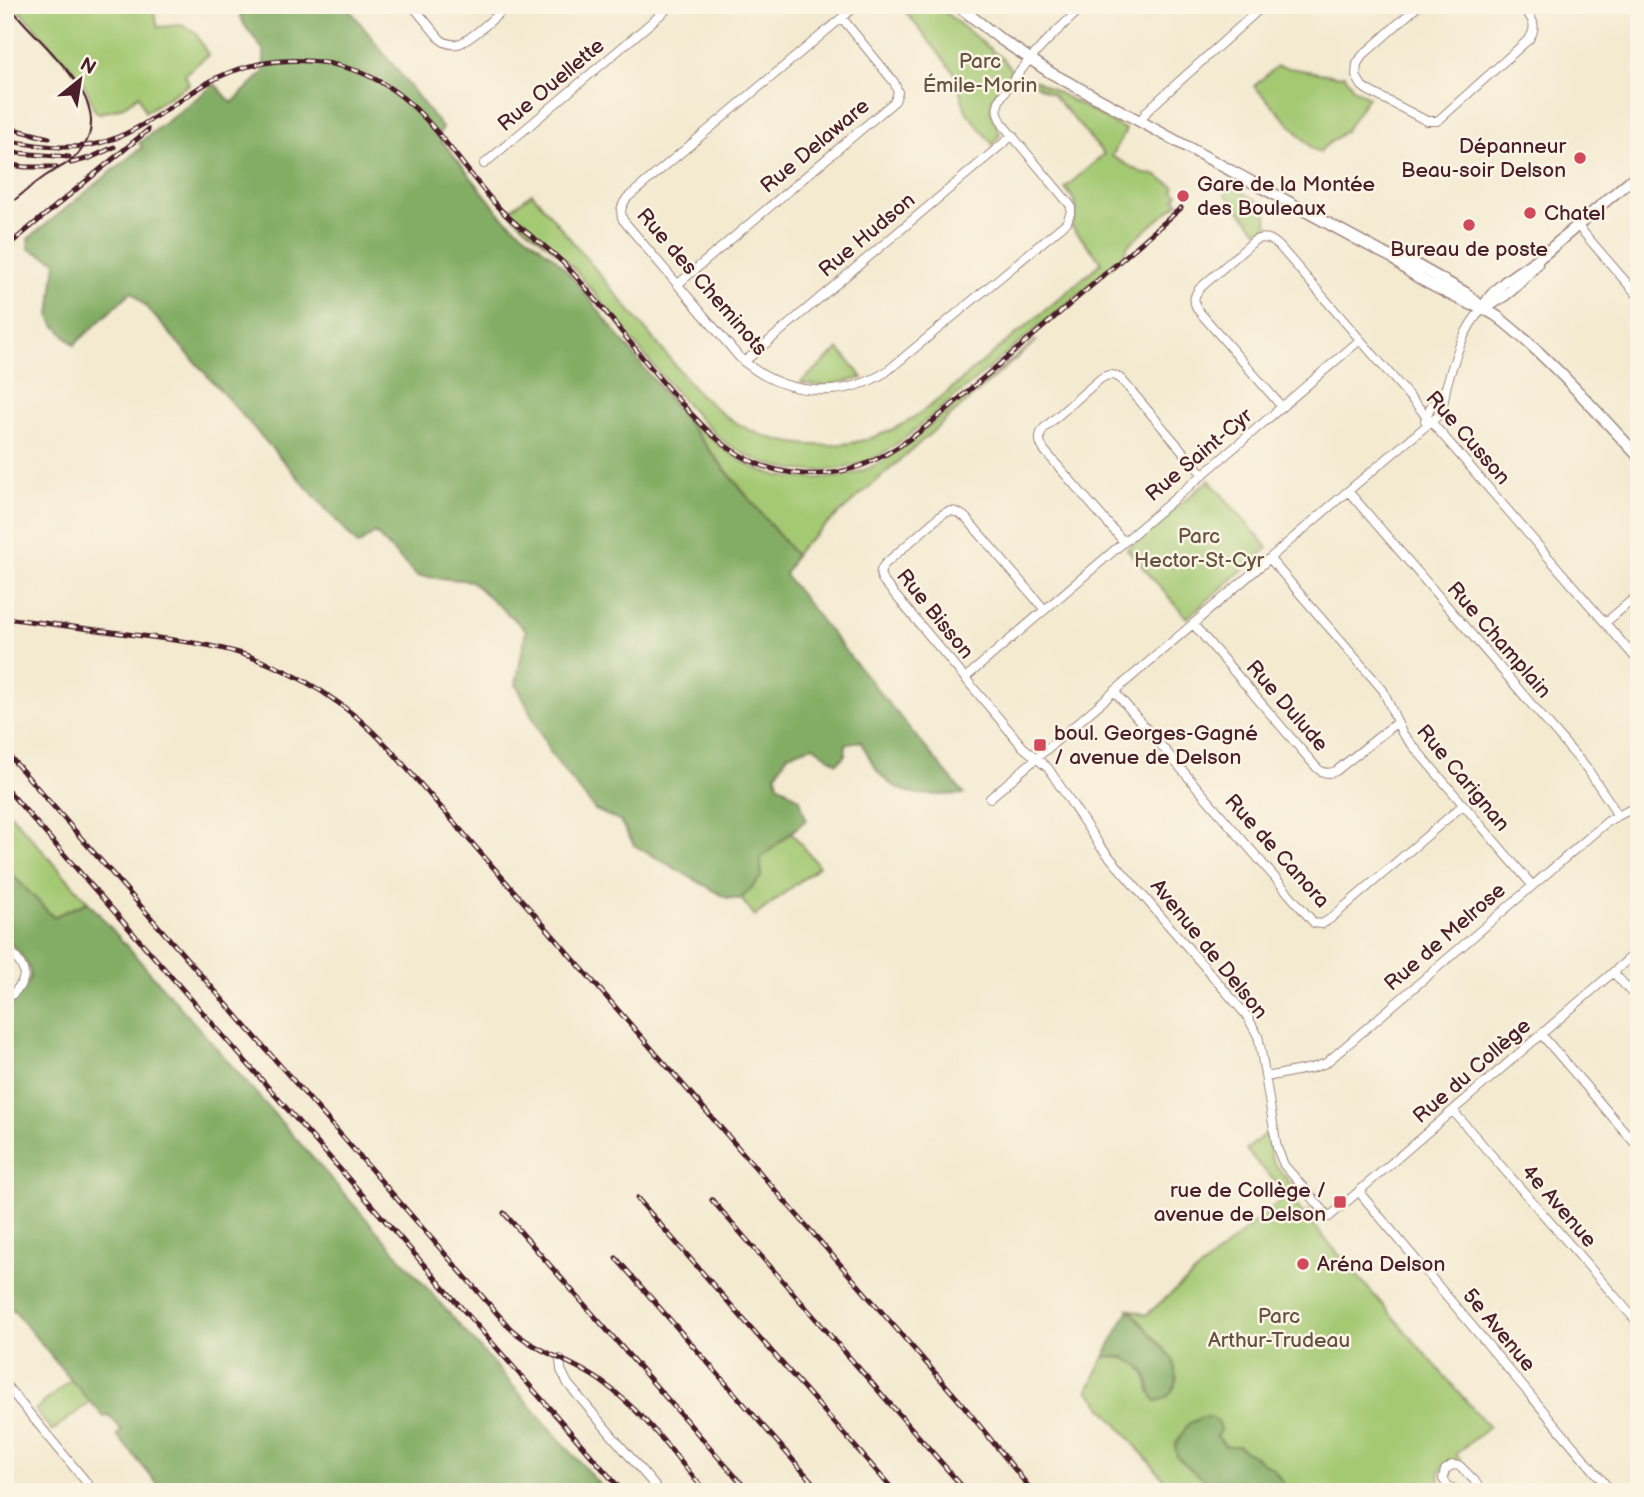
<svg xmlns="http://www.w3.org/2000/svg" width="1644" height="1497" font-family="'Balsamiq Sans',sans-serif">
	<style>
		.green { fill: #a4c973; stroke: #77744f; stroke-width: 2 }
		.forest { fill: #83ad65; stroke: #666648; stroke-width: 2 }
		.lines { fill: none; stroke-linecap: round; stroke-linejoin: round }
		.minor-casing { stroke: #9e847e; stroke-width: 10 }
		.tertiary-casing { stroke: #9e847e; stroke-width: 13 }
		.minor { stroke: #fff; stroke-width: 8 }
		.tertiary { stroke: #fff; stroke-width: 10 }
		.tram { stroke: #4a1f2b; stroke-width: 2 }
		.rail-casing { stroke: #4a1f2b; stroke-width: 5 }
		.rail { stroke: #fcf5e5; stroke-width: 2.5; stroke-dasharray: 8; stroke-linecap: butt }
		.poi-dot { fill: #d1495b; stroke: #fcf5e5; stroke-width: 2.5 }
		.labels { text-anchor: middle; dominant-baseline: central; stroke-width: 5; stroke-linejoin: round; paint-order: stroke }
		.park-label { font-size: 21px; fill: #655241; stroke: #fcf5e5 }
		.street-label { font-size: 21px; fill: #4a1f2b; stroke: #fcf5e5 }
		.poi-label { font-size: 21px; fill: #4a1f2b; stroke: #fcf5e5; text-anchor: start }
	</style>
	<rect width="100%" height="100%" fill="#fcf5e5"/>
	<filter id="ink" filterUnits="userSpaceOnUse"><feTurbulence type="fractalNoise" baseFrequency=".0143" numOctaves="2"/><feDisplacementMap in="SourceGraphic" scale="14" xChannelSelector="R" yChannelSelector="G"/><feConvolveMatrix kernelMatrix="1 2 1 2 8 2 1 2 1" color-interpolation-filters="sRGB"/></filter>
	<filter id="wash" filterUnits="userSpaceOnUse"><feTurbulence type="fractalNoise" baseFrequency=".00686" numOctaves="4" result="noise"/><feDisplacementMap in="SourceGraphic" scale="28" xChannelSelector="R" yChannelSelector="G"/><feGaussianBlur stdDeviation="1.57" result="paint"/><feColorMatrix in="noise" values="0 0 0 0 0 0 0 0 0 0 0 0 0 0 0 0 0 1.4 0 .05"/><feComposite in="paint" operator="in"/></filter>
	<g filter="url(#wash)">
		<rect width="100%" height="100%" fill="#f3ead0"/>
		<!-- green -->
		<path class="green" d="M14 5H152L158 27 182 25 195 32 208 55 185 74 189 84 145 112 139 95C124 108 116 110 98 113L93 108 91 99 81 78Z
			M900 5H936L1003 59 1012 71C1004 82 989 97 991 112 992 120 998 126 1000 134L993 145 966 111 954 72Z
			M1277 66 1337 76 1345 75 1352 87 1368 97 1345 131 1323 148 1320 153 1312 148 1254 86Z
			M1025 79 1037 81 1126 130 1112 156 1144 174 1155 175 1175 187 1173 191 1178 194 1175 199 1179 202 1128 245 1122 258 904 439C893 447 881 455 868 461 822 479 766 472 726 443 709 430 695 414 681 398 644 358 611 313 576 271 557 248 529 234 509 211L532 193 699 394C709 402 718 411 728 418 777 450 845 455 897 427 930 410 958 382 986 359 1025 327 1064 295 1102 262L1071 226C1081 211 1076 200 1065 188L1104 154 1053 95Z
			M1220 180 1261 203 1267 214 1268 229 1257 230 1225 194 1231 188 1218 181Z
			M1037 340 801 547 795 555 650 376C685 413 719 457 769 473 783 478 798 478 812 478 844 479 866 472 893 455Z
			M839 349 863 378 824 386 800 383Z
			M1209 480 1268 548 1187 618 1127 549Z
			M5 808 88 902 53 917 5 867Z
			M791 832 819 866 755 916 741 899 761 877V858Z
			M1267 1132 1270 1154 1273 1161 1290 1183V1189L1295 1195 1291 1199 1304 1215 1310 1210 1315 1212 1318 1219 1314 1226 1489 1427 1456 1454 1463 1463 1452 1461C1437 1468 1434 1483 1450 1492H1295L1286 1487 1273 1469 1238 1446H1226L1217 1436 1218 1421 1207 1480 1223 1482 1235 1492H1175L1088 1390 1104 1357C1131 1357 1144 1361 1150 1390L1173 1359 1129 1309 1146 1315 1287 1195 1246 1150Z
			M71 1380 91 1401 52 1431 35 1410Z"/>
		<!-- forest -->
		<path class="forest" d="M252 5H346L443 129 437 135 502 216 556 259 572 277 716 459 795 555 785 575 847 653 964 794C934 795 902 800 880 774 872 765 867 751 860 741L846 744 845 755 837 763 813 746 788 754 776 774 778 784 800 799 806 820 761 858V877L741 899 727 898 634 845 620 821 595 810 551 754 516 684 526 630 471 581 417 576 375 533 358 545 132 291 74 345 53 323 50 316 56 261 29 249 28 239 142 147 139 143 215 84 232 103 264 72V51L245 26 240 16Z
			M5 867 53 917 88 902 606 1492H164L117 1435 122 1430 108 1414 104 1417 71 1380 5 1300V1008C42 976 34 970 5 937Z
			M1129 1309 1173 1359 1177 1382C1172 1392 1167 1401 1155 1401L1150 1390 1147 1375 1141 1367 1123 1357H1104Z
			M1202 1417H1211L1218 1421 1220 1431 1217 1436 1225 1446H1238L1273 1469 1286 1487 1295 1492H1235L1223 1482 1207 1480 1196 1474 1177 1457 1175 1446 1188 1424Z"/>
	</g>
	<g filter="url(#ink)">
		<g class="lines">
			<!-- minor casing -->
			<g class="minor-casing">
				<path id="minor" d="M412 5 440 39C445 43 450 45 457 44 468 43 498 14 508 5
					M857 5 627 198C622 205 619 211 623 220L739 357C780 395 839 401 886 372L1067 222 1071 211V206L1004 126C1000 119 996 113 998 105 999 98 1005 92 1009 86 1031 55 1057 30 1085 5
					M1419 5 1362 56 1357 64 1356 76 1362 86 1367 90 1427 121H1437L1441 118 1529 39C1539 25 1531 17 1521 5
					M1140 122 1147 111 1162 97 1264 5
					M484 164 672 5
					M1577 225 1639 297
					M678 284 895 101 898 92 894 82 842 18
					M744 362 1013 135
					M1282 407 1197 309C1193 300 1194 296 1199 289L1255 240C1266 236 1272 239 1280 247L1639 662
					M1425 420 1430 408 1444 390
					M1348 491 1588 770 1611 804 1617 815
					M1124 542 1044 450C1039 442 1038 436 1044 428L1100 379C1108 374 1115 373 1122 380L1203 475
					M1270 559 1383 690 1402 733 1532 885
					M1045 610 967 519C958 511 950 508 940 516L886 563C879 570 879 576 885 583L1023 747 1048 768 1100 846 1247 1016 1258 1036 1260 1045 1277 1148 1284 1165 1329 1217 1639 950
					M1605 623 1639 594
					M1193 624 1317 768C1323 774 1329 774 1336 771L1396 723
					M965 678 1360 340
					M1114 691 1314 923 1322 924 1330 919 1463 805
					M990 798 1348 491 1438 416C1445 406 1444 395 1447 384 1455 357 1463 329 1483 308
					M5 945C27 970 33 977 5 1001
					M1613 972 1639 1001
					M1541 1034 1639 1148
					M1266 1077 1312 1068 1326 1063 1608 821 1639 805
					M1453 1111 1639 1324
					M1359 1192 1612 1492
					M560 1359 561 1370 568 1384 660 1492
					M5 1384 83 1478 88 1484 90 1492
					M1477 1487C1469 1494 1457 1490 1448 1486L1443 1479 1445 1470 1452 1465 1460 1466 1474 1480 1482 1492"/>
			</g>
			<!-- tertiary casing -->
			<g class="tertiary-casing">
				<path id="tertiary" d="M957 5 999 38 1051 73 1379 251 1393 258 1413 263 1466 293 1483 308
					M1395 260C1413 277 1437 288 1459 299 1472 306 1486 308 1498 317 1550 358 1594 409 1639 457
					M1483 308C1496 281 1526 270 1548 251 1578 225 1608 199 1639 173
					M1483 308C1505 299 1521 282 1537 264"/>
			</g>
			<!-- minor -->
			<use href="#minor" class="minor"/>
			<!-- tertiary -->
			<use href="#tertiary" class="tertiary"/>
			<!-- tram -->
			<path class="tram" d="M5 208C18 197 30 187 44 177 56 169 70 164 79 153 112 114 70 73 45 45 32 32 20 19 8 5"/>
			<!-- rail casing -->
			<g class="rail-casing">
				<path id="rail" d="M5 127 49 138
					M5 140C38 146 74 152 107 141 142 130 171 105 202 86 247 58 307 53 357 71 422 95 453 157 497 206 519 230 548 245 569 269 609 312 642 361 682 404 701 425 722 447 749 460 783 477 827 479 863 465 906 449 945 410 981 380 1048 323 1115 266 1181 208
					M5 152 69 157
					M71 163 90 158 114 147
					M5 164 25 167H56
					M5 248 148 130
					M5 618C51 624 97 630 143 636 176 640 210 644 242 654 299 672 349 705 389 748L963 1405 1033 1492
					M5 751 509 1327C536 1353 572 1360 602 1382 643 1411 673 1454 706 1492
					M5 787 623 1492
					M637 1198 895 1492
					M712 1200 967 1492
					M504 1213 749 1492
					M616 1258 821 1492"/>
			</g>
			<!-- rail -->
			<use href="#rail" class="rail"/>
		</g>
	</g>
	<!-- markers -->
	<g class="poi-dot">
		<circle cx="1580" cy="158" r="7"/>
		<circle cx="1183" cy="196" r="7"/>
		<circle cx="1530" cy="213" r="7"/>
		<circle cx="1469" cy="225" r="7"/>
		<rect x="1033" y="738" width="14" height="14" rx="3.5"/>
		<rect x="1333" y="1195" width="14" height="14" rx="3.5"/>
		<circle cx="1303" cy="1264" r="7"/>
	</g>
	<g class="labels">
		<!-- park labels -->
		<g class="park-label">
			<text x="980" y="61">Parc<tspan x="980" dy="24">Émile-Morin</tspan></text>
			<text x="1199" y="536">Parc<tspan x="1199" dy="24">Hector-St-Cyr</tspan></text>
			<text x="1279" y="1316">Parc<tspan x="1279" dy="24">Arthur-Trudeau</tspan></text>
		</g>
		<!-- street labels -->
		<g class="street-label">
			<text transform="translate(551 85) rotate(-40)">Rue Ouellette</text>
			<text transform="translate(815 146) rotate(-40)">Rue Delaware</text>
			<text transform="translate(867 235) rotate(-40)">Rue Hudson</text>
			<text transform="translate(702 282) rotate(49)">Rue des Cheminots</text>
			<text transform="translate(1468 438) rotate(49)">Rue Cusson</text>
			<text transform="translate(1199 455) rotate(-40)">Rue Saint-Cyr</text>
			<text transform="translate(935 614) rotate(51)">Rue Bisson</text>
			<text transform="translate(1499 640) rotate(49)">Rue Champlain</text>
			<text transform="translate(1287 706) rotate(49)">Rue Dulude</text>
			<text transform="translate(1463 778) rotate(50)">Rue Carignan</text>
			<text transform="translate(1277 851) rotate(48)">Rue de Canora</text>
			<text transform="translate(1445 937) rotate(-41)">Rue de Melrose</text>
			<text transform="translate(1209 949) rotate(51)">Avenue de Delson</text>
			<text transform="translate(1472 1071) rotate(-41)">Rue du Collège</text>
			<text transform="translate(1559 1206) rotate(49)">4e Avenue</text>
			<text transform="translate(1499 1330) rotate(50)">5e Avenue</text>
		</g>
		<!-- poi labels -->
		<g class="poi-label">
			<text x="1566" y="146" text-anchor="end">Dépanneur<tspan x="1566" dy="24">Beau-soir Delson</tspan></text>
			<text x="1197" y="184">Gare de la Montée<tspan x="1197" dy="24">des Bouleaux</tspan></text>
			<text x="1544" y="213">Chatel</text>
			<text x="1469" y="249" text-anchor="middle">Bureau de poste</text>
			<text x="1054" y="733">boul. Georges-Gagné<tspan x="1054" dy="24">/ avenue de Delson</tspan></text>
			<text x="1326" y="1190" text-anchor="end">rue de Collège /<tspan x="1326" dy="24">avenue de Delson</tspan></text>
			<text x="1317" y="1264">Aréna Delson</text>
		</g>
	</g>
	<!-- margin -->
	<rect width="1644" height="1497" fill="none" stroke="#fcf5e5" stroke-width="28"/>
	<!-- north arrow -->
	<g transform="translate(80 80) rotate(30)" stroke="#fcf5e5" stroke-width="5" paint-order="stroke">
	<path d="M0-5L12 26L0 18L-12 26Z" fill="#4a1f2b"/>
	<text y="-10" font-size="19" font-weight="bold" text-anchor="middle" fill="#4a1f2b">N</text>
	</g>
</svg>
